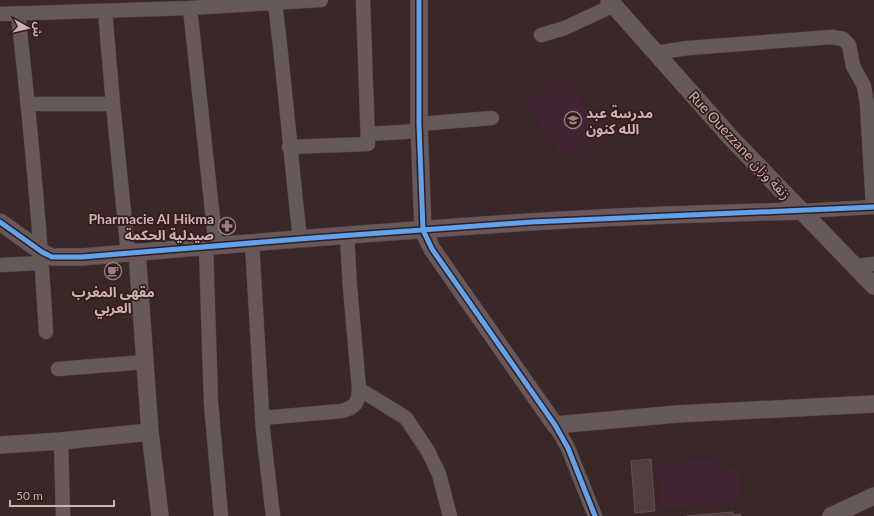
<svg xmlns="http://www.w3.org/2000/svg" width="874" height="516" font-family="Lato,'Noto Sans Arabic',sans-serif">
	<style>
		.green { fill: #412533 }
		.building { fill: #4f3f40; stroke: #615051 }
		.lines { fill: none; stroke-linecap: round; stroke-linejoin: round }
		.minor-casing { stroke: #544646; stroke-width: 15 }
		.tertiary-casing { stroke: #544646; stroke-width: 18 }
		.minor { stroke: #67595a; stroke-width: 14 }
		.tertiary { stroke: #67595a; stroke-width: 17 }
		.cycleway-casing { stroke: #351b1c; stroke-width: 8 }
		.cycleway { stroke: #60a3ed; stroke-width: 5 }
		.labels { text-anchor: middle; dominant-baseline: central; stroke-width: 3.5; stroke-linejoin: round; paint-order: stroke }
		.poi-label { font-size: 14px; font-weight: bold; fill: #cbb2b2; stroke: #351b1c; text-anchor: start }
		.street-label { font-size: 14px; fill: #cbb2b2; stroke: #351b1c }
	</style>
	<rect width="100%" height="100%" fill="#3a2829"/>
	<!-- green -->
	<path class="green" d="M563 75 604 133 565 161 524 103Z
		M717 459 718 470 740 468 742 503 660 509 657 463Z"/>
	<!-- building -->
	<path class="building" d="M651 459 655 511 635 513 631 461Z
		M733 512 734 515 740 514 741 516H687Z"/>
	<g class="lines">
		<!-- minor casing -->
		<g class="minor-casing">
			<path id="minor" d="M275 3C285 82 291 161 300 239
				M190 8 216 247
				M105 11 113 104 128 253
				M0 14 190 8 321 0
				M18 14C30 120 40 226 46 332
				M541 35 565 28 614 5
				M655 53 688 48 832 37 843 39 849 45 853 66 864 86 867 104 873 207
				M29 104H113
				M419 124 492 118
				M369 134 419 131
				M289 147 368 144 363 0
				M802 211 874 207
				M252 243 263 431 273 516
				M206 247 211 403 221 516
				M0 265 42 263
				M855 266 874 264
				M58 369 145 362
				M359 389 406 418 428 451 439 474 450 516
				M262 418 342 411C356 407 358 403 359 389L350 287 347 235
				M555 425 568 448 595 516
				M61 441 63 516"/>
		</g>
		<!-- tertiary casing -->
		<g class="tertiary-casing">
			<path id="tertiary" d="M419 0V124L423 230 432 249 555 425 677 414 874 404
				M609 0 732 139 874 286
				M0 222 42 252 52 257H82C232 244 381 232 530 222 621 216 711 213 802 211
				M137 252 150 432 160 516
				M0 445 61 441 150 432
				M831 516 874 496"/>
		</g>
		<!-- minor -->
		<use href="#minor" class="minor"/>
		<!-- tertiary -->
		<use href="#tertiary" class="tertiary"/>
		<!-- cycleway casing -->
		<g class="cycleway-casing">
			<path id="cycleway" d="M419 0V124L423 230 432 249 555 425 568 448 595 516
				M0 222 42 252 52 257H82L312 238 531 222 874 207"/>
		</g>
		<!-- cycleway -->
		<use href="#cycleway" class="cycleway"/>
	</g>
	<!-- icons -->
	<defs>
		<g id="school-ring" transform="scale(0.9)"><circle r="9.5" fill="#351b1c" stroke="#988282" stroke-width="1.5"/><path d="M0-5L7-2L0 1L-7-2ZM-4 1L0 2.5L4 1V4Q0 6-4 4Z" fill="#988282"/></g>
		<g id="pharmacy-ring" transform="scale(0.9)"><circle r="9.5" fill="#351b1c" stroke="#988282" stroke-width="1.5"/><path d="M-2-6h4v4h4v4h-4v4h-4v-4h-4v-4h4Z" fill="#988282"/></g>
		<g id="cafe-ring" transform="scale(0.9)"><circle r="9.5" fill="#351b1c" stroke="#988282" stroke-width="1.5"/><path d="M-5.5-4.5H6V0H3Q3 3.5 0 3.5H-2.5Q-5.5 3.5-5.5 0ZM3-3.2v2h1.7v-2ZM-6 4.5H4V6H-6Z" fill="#988282"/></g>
	</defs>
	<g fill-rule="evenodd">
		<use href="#school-ring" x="573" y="120"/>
		<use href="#pharmacy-ring" x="227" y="226"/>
		<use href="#cafe-ring" x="113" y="271"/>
	</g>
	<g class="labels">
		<!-- poi labels -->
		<g class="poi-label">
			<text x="586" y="112">مدرسة عبد<tspan x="586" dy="16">الله كنون</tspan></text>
			<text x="214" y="218" text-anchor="end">Pharmacie Al Hikma<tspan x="214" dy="16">صيدلية الحكمة</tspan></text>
			<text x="113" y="291" text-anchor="middle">مقهى المغرب<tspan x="113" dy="16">العربي</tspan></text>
		</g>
		<!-- street labels -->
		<g class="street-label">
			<text transform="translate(740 145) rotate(47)">Rue Ouezzane زنقة وزان</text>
		</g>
	</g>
	<!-- north arrow -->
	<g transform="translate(28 28) rotate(98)" stroke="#351b1c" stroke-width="3" paint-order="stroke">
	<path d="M0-3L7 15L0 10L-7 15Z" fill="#cbb2b2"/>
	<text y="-6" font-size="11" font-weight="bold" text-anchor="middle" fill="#cbb2b2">ش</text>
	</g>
	<!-- scale -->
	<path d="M10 500v6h104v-6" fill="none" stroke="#cbb2b2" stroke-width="2"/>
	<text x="16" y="500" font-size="12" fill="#cbb2b2" stroke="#351b1c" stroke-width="3" paint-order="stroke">50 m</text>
</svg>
